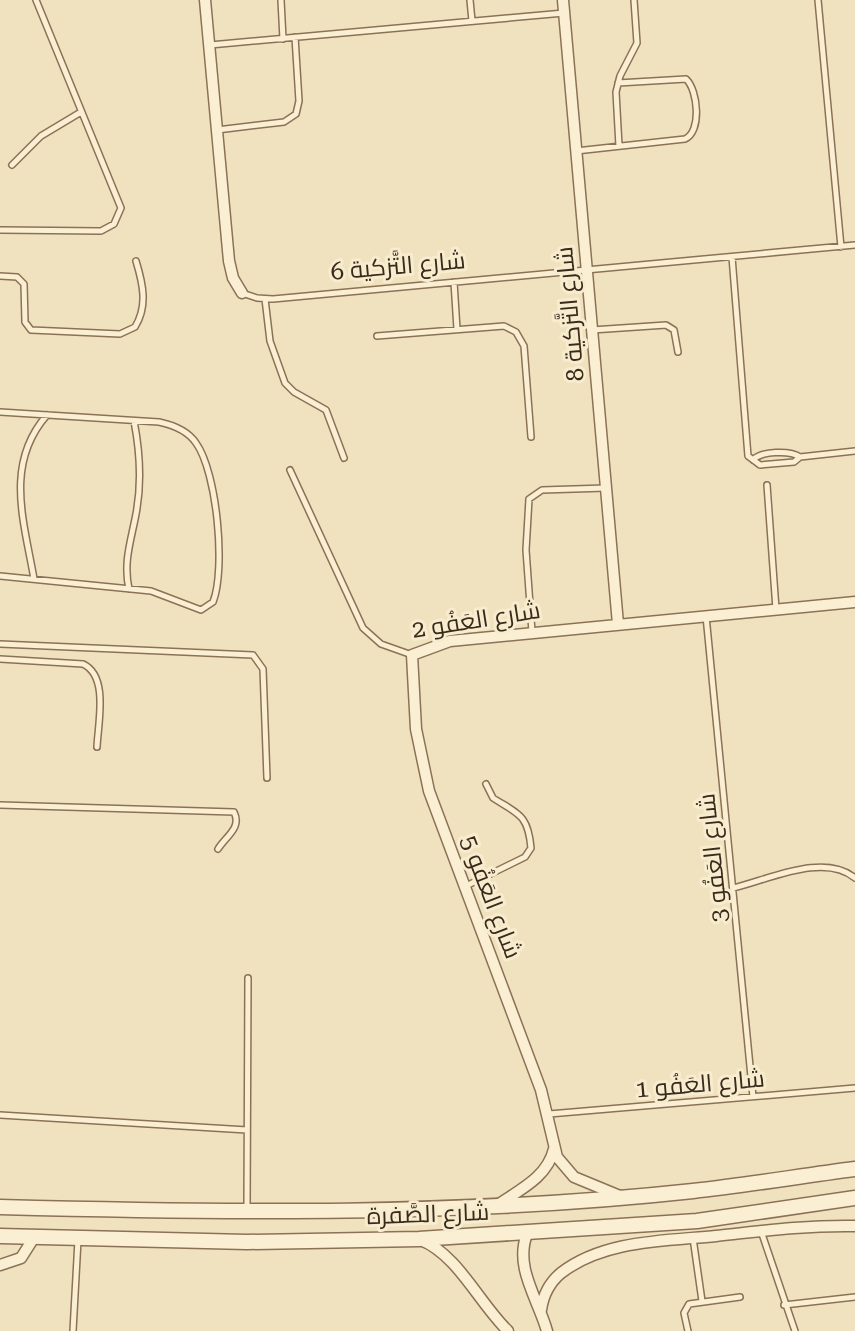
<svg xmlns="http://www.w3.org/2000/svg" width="855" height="1331" font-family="'Roboto Serif',Cairo,serif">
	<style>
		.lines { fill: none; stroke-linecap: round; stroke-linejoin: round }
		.service-casing { stroke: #8b7256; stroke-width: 8 }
		.minor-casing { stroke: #8b7256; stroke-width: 13 }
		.tertiary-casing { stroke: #8b7256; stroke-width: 17 }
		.service { stroke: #fbefd3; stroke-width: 5 }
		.minor { stroke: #fbefd3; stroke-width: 10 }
		.tertiary { stroke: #fbefd3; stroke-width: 14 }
		.labels { text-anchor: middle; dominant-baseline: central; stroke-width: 6; stroke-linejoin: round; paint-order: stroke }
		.street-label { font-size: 24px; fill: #392a1c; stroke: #f8eccf }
	</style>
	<rect width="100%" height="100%" fill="#f1e2bf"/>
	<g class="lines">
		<!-- service casing -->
		<g class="service-casing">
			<path id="service" d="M281 0 283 39
				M470 0 472 21
				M818 0 841 247
				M210 45 564 13
				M217 130 284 122 296 114 299 101 295 37
				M619 146 616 92 620 76 637 43 634 0
				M576 151 685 139C702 132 698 90 686 79L618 83
				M12 165 41 136 81 112
				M0 230 101 231 114 224 121 208 36 0
				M732 257 748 456 760 465 794 462 800 457 855 451
				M0 276 17 277 24 284 25 322 31 330 120 334 135 327C148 306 143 284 136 261
				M454 282 457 329
				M242 293 257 298 273 299 855 245
				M265 299 270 341 285 383 294 392 326 410 344 458
				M592 330 666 325 674 330 678 352
				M377 336 504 326 516 332 524 346 531 437
				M0 412 159 422C173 425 188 431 196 443 217 472 226 569 213 602L201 610 151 591 0 576
				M753 460C761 451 790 450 800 457
				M290 470 363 628 381 644 412 655
				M767 485 776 609
				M34 579C24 521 4 464 47 415
				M129 589C123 562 131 541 136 514 142 483 140 452 134 421
				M706 616 753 1097
				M532 632 526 550 529 499 542 490 606 488
				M0 644 253 655 263 669 267 778
				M0 659 83 664C109 676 98 723 97 747
				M0 805 234 812C242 828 226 836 218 849
				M464 887 525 857 531 848C528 814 518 814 493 798L486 784
				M733 888C768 880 824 852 855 878
				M549 1114 855 1088
				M0 1115 247 1130
				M247 1209 248 978
				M761 1231 795 1331
				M693 1238 702 1301
				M784 1305 855 1297
				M73 1331 78 1240
				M688 1331 684 1313 689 1304 740 1297"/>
		</g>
		<!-- minor casing -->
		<g class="minor-casing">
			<path id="minor" d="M205 0 229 261 233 278 242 293
				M563 0 618 624
				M620 1196 574 1177 557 1157 541 1090 429 791 416 729 412 655 450 641 855 602
				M496 1206C519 1190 547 1178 554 1149
				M527 1234C514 1267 538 1299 547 1331
				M421 1240C458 1255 479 1303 508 1331
				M0 1265 21 1258 35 1236
				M541 1310C543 1296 549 1283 561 1273 604 1240 665 1241 716 1236 762 1231 808 1225 855 1226"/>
		</g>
		<!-- tertiary casing -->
		<g class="tertiary-casing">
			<path id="tertiary" d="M0 1207C231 1213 463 1216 693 1191 747 1185 801 1176 855 1169
				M0 1236 247 1242 419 1239 697 1221 855 1198"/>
		</g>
		<!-- service -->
		<use href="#service" class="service"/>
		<!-- minor -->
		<use href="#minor" class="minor"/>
		<!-- tertiary -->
		<use href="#tertiary" class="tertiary"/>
	</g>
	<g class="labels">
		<!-- street labels -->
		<g class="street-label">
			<text transform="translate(398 266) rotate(-5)">شارع التَّزكية 6</text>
			<text transform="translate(570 314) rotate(-95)">شارع التَّزكية 8</text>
			<text transform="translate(476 620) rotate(-9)">شارع العَفُو 2</text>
			<text transform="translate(713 858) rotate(-96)">شارع العَفُو 3</text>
			<text transform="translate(491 897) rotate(69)">شارع العَفُو 5</text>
			<text transform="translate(700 1084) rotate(-5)">شارع العَفُو 1</text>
			<text transform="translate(428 1214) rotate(-2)">شارع الصَّفرة</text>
		</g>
	</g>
</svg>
